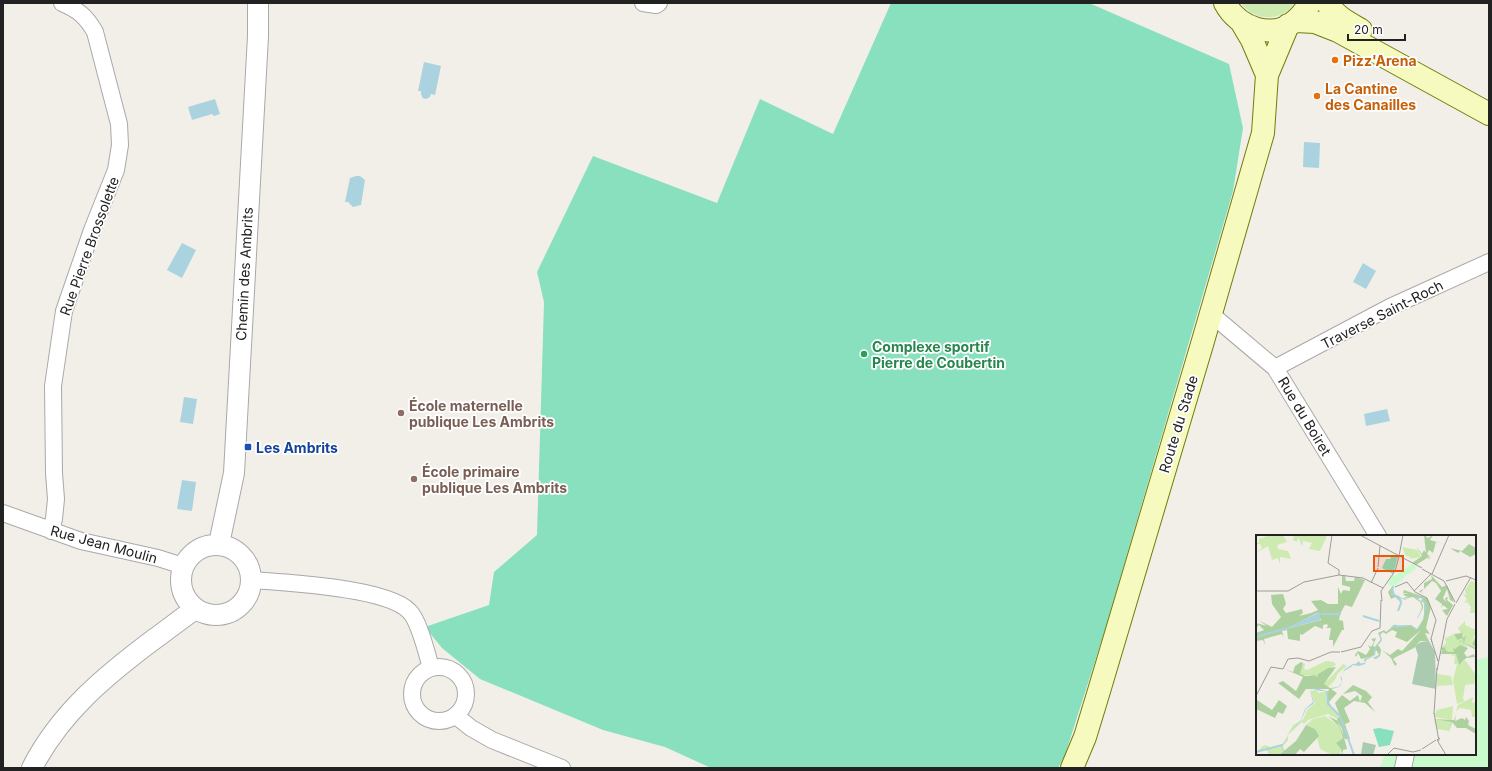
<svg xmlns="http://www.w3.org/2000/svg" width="1492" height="771" font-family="Inter,sans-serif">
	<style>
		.grass { fill: #cdebb0 }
		.park { fill: #c8facc }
		.pitch { fill: #88e0be }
		.water { fill: #aad3df }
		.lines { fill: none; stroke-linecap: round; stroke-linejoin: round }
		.minor-casing { stroke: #a9a9a9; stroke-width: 18 }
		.tertiary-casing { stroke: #a9a9a9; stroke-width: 22 }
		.secondary-casing { stroke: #707d05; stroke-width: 24 }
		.minor { stroke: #fff; stroke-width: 16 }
		.tertiary { stroke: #fff; stroke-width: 20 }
		.secondary { stroke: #f7fabf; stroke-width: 22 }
		.food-dot { fill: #e8710a; stroke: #fff; stroke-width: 1.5 }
		.leisure-dot { fill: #2e9e5b; stroke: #fff; stroke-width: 1.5 }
		.education-dot { fill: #8d6e63; stroke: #fff; stroke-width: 1.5 }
		.transit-dot { fill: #1a4fb4; stroke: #fff; stroke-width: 1.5 }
		.labels { text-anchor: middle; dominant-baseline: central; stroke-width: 3.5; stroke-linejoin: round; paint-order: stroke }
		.food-label { font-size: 14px; font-weight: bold; fill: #c56008; stroke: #fff; text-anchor: start }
		.street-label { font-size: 14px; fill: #222; stroke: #fff }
		.leisure-label { font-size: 14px; font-weight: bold; fill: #27864d; stroke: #fff; text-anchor: start }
		.education-label { font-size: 14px; font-weight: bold; fill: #785e54; stroke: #fff; text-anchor: start }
		.transit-label { font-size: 14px; font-weight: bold; fill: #164399; stroke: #fff; text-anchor: start }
		.inset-river { fill: none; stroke: #aad3df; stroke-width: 2 }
		.inset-road { fill: none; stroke: #9f9d99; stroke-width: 1 }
		.view { fill: #e8590c; fill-opacity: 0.15; stroke: #e8590c; stroke-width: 2 }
		.inset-edge { fill: none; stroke: #222; stroke-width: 2 }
	</style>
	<rect width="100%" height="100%" fill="#f2efe9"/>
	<!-- grass -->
	<path class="grass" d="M1241 3H1294C1282 23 1253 21 1241 3Z"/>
	<!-- park -->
	<path class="park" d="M1489 657V768H1380L1385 754H1475V660Z"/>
	<!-- pitch -->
	<path class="pitch" d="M891 3H1089L1229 64 1243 128 1233 191 1105 630 1065 755 1058 768H711L665 747 603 730 480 679 442 648 425 627 489 605 494 572 537 535 544 302 537 272 593 156 717 203 760 99 833 134Z"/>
	<!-- water -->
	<path class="water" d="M424 62 441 66 435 95 431 94 430 97 426 99C422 99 421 95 421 91H418Z
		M215 99 220 114 214 116 212 114 192 120 188 107Z
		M1304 142 1320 143 1319 168 1303 167Z
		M356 176H360L365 180 361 205 353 207 348 202H345L350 178Z
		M182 243 196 250 182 278 167 270Z
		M1363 263 1376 271 1366 289 1353 282Z
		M184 397 197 399 193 424 180 422Z
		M1387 409 1390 421 1366 426 1364 414Z
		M182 480 196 482 192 511 177 509Z"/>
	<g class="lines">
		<!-- minor casing -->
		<g class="minor-casing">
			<path id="minor" d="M643 3 656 5 659 3
				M1211 314 1275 368 1378 536
				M1275 368 1390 307 1489 262
				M3 513 81 541 158 558 183 566
				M51 531 54 519 56 499 54 473 53 386 64 311 92 230 116 170 120 145 119 124 95 32C86 16 78 10 62 3
				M251 580C284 582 387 588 409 611 419 620 427 654 431 668
				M412 694a27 27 0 1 1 54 0a27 27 0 1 1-54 0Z
				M456 716 471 728 492 740 562 768
				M1403 768 1406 754"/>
		</g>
		<!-- tertiary casing -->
		<g class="tertiary-casing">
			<path id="tertiary" d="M219 544 234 473 258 36V3
				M181 580a35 35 0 1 1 70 0a35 35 0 1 1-70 0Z
				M32 768C60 713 105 676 153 640 167 630 181 619 195 609"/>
		</g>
		<!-- secondary casing -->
		<g class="secondary-casing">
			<path id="secondary" d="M1225 3C1238 28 1273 41 1296 20 1302 15 1306 9 1310 3
				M1327 3C1335 16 1349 23 1361 30
				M1296 21 1315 22 1338 31 1489 114
				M1242 23 1252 40 1267 75
				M1072 768 1085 737 1099 691 1203 341 1263 133 1267 75 1288 25"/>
		</g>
		<!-- minor -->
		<use href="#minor" class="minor"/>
		<!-- tertiary -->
		<use href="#tertiary" class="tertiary"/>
		<!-- secondary -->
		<use href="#secondary" class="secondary"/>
	</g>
	<!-- markers -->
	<g class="food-dot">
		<circle cx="1335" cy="60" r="4"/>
		<circle cx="1317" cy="96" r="4"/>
	</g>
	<circle class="leisure-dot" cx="864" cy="354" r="4"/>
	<g class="education-dot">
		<circle cx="401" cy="413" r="4"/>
		<circle cx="414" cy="479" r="4"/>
	</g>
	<rect class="transit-dot" x="244" y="443" width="8" height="8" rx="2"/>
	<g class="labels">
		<!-- food labels -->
		<g class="food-label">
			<text x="1343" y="60">Pizz'Arena</text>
			<text x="1325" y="88">La Cantine<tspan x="1325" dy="16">des Canailles</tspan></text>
		</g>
		<!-- street labels -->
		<g class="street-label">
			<text transform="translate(89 246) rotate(-70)">Rue Pierre Brossolette</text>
			<text transform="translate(244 274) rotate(-87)">Chemin des Ambrits</text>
			<text transform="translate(1382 314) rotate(-27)">Traverse Saint-Roch</text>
			<text transform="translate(1305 416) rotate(59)">Rue du Boiret</text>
			<text transform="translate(1178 424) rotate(-73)">Route du Stade</text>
			<text transform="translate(104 544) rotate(15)">Rue Jean Moulin</text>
		</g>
		<!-- leisure labels -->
		<g class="leisure-label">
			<text x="872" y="346">Complexe sportif<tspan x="872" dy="16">Pierre de Coubertin</tspan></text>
		</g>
		<!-- education labels -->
		<g class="education-label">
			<text x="409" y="405">École maternelle<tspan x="409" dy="16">publique Les Ambrits</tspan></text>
			<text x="422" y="471">École primaire<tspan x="422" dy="16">publique Les Ambrits</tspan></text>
		</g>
		<!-- transit labels -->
		<g class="transit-label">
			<text x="256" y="447">Les Ambrits</text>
		</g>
	</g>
	<!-- overview -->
	<g transform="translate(1256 535)">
		<rect width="220" height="220" fill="#f2efe9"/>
		<path d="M14 0H27L31 7 21 10 22 14 32 16 35 24 24 22V29L22 23 16 25 12 11 0 18 6 13 4 9H0V7L3 8V4ZM38 0H70V3L64 16 53 14 56 8 48 6V4L46 11 42 2 41 7 37 5ZM146 12 162 15 165 22 153 24 155 22 150 21ZM215 46 220 47V78H214L215 72 211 67 208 68 211 64 206 58 210 60 209 55ZM209 86V90L220 95 216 109 220 114 208 108 212 112 205 111 199 114 198 112V117H190L189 112 185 113 190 108 188 100 190 103 198 99 201 105 205 101V106L208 104 202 93ZM200 119 203 130 209 125 220 140 218 149 209 150 207 164 209 166 201 169 197 145 201 129H198L199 121 194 120ZM70 126 78 127 80 130 65 137 61 143 59 140H43L47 128 49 129 48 134 51 135ZM87 129 91 131 82 138 79 145 72 152 67 150ZM181 139 195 141 197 150 181 151ZM60 155 63 158 70 156 71 169 83 181 81 184 72 179 52 185 48 189 46 187 32 200V205L27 211 28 216 23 220 9 219H12L10 213 0 217 8 210 15 212 27 209 37 190 47 185 51 175 59 168 54 156ZM217 162 216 168 220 167V182H216L215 175 204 173 200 176 202 170ZM197 171 196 185 178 182 181 175ZM69 181 83 191 87 203 81 207 85 214 84 220H76L64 214 59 194 50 190 57 184ZM178 184 195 187 193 196 181 194Z" fill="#cdebb0"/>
		<path d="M168 0 172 3 177 0 174 5 188 9 180 7 177 18 181 21 173 15 171 19 175 22 171 21 175 24 171 23 160 30 156 28 166 21 160 11 166 19 168 15 170 18ZM213 9 220 13V19L214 22 204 16 202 18 194 13 206 16ZM86 40H89L90 46H98L99 42 109 45 96 72 89 70 84 79 83 85 87 86 88 95H86L77 112V105H73L75 93H70L72 91 71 89 67 90V94L59 91 46 100 44 99V106L32 104 31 95 26 96 28 103 26 99 8 104 9 110 7 105 0 106V98L8 95 3 90 0 93V88L11 91 2 85 16 92 25 82 16 69 15 60 27 59 28 62 34 59 28 62 30 69 27 74 30 78 46 74 47 78 43 81 55 78 62 75 55 66 65 65 72 69H82V52L85 59 87 55 94 56V52L86 50ZM61 78 65 85 34 93V92ZM175 40 186 52 191 50 198 67 194 65 191 54 187 63 190 67 189 63 192 62 191 65 197 70 191 81 186 75 192 74 187 70 185 73 186 69 179 64 185 56 180 48 176 46 165 57 167 59 163 56 168 54V48L176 44ZM136 52 139 60 146 64 152 61H149L147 59H153L147 58 148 55 171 63 175 72 170 93 174 99 169 98 173 106H164L158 113 140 122 137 124 141 129 139 131 135 123 126 115 134 120 142 114 146 116 165 95 151 107 139 102 141 97 136 95 130 99 127 97 124 100 126 105 122 110 125 115 124 121 120 124 117 123 123 120 119 113 118 120 109 124V128L104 130 100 129 103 126 104 129 109 128 108 124 113 122 105 124 102 118 100 122 99 120 102 116 110 120 114 114 112 110 115 112 118 107 115 104 120 103 117 111 119 112 125 104 122 98 128 95 130 97 140 89V91L155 90 161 94 167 85 169 73 166 63H161L166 68 167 71V73L163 80 166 72 164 67 157 62 145 64 146 68 139 62 135 64 132 57ZM207 93 206 101 208 103 210 100 208 108 220 113 216 109 220 101V115L207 108 208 104 202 109 207 103 201 105 198 99 206 98ZM204 110 212 113 208 118 211 122 218 119 219 122 210 123 203 130 200 119H185L186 115 188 118 185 113 189 112 190 116 193 117H198L197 112 199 114ZM45 127 47 128 44 139 50 141 59 140 61 142 62 139 72 133 80 132 68 149 74 153 84 152 75 154 81 158 73 167 75 171 72 169 71 160 73 154H50L43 164 22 148 27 146 40 156 47 142 28 134 37 137 39 131ZM97 150 110 156 116 162 112 167 119 177 109 168 98 166 88 173 94 187 89 189 94 204H89L81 184 84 181 79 168 86 160 94 166 102 160 104 167 106 161 99 156 87 159ZM1 165 16 175 23 165 31 171 27 179 22 177 19 183 0 174ZM200 180 199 186 206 183 209 185 210 182 213 186 212 190 220 194V199L210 193H201L196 187 193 198 195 187 178 184 198 185ZM72 181 82 186 86 194 91 214 87 215 86 220 85 214 80 208 87 203 83 191ZM50 190 59 194 63 201 48 217 44 214 39 220H23L40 206Z" fill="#add19e" fill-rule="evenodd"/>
		<path d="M173 106 179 117 180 154 156 149 162 120 159 111 165 107ZM107 207 120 210 117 220 105 219Z" fill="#aacbaf"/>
		<path d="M156 29 160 31 159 35 150 40 146 45 148 48 145 45 138 52 131 49 137 39 139 41Z" fill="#c8facc"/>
		<path d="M136 20 142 22 137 39 126 33 130 24H134ZM123 193 138 196 134 210 123 212 117 194Z" fill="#88e0be"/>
		<path d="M157 61 165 63 161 64 165 66 166 63 169 67 170 72 168 83 162 95H159L156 91 140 93 139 92 137 91 130 98 126 96 124 100 126 104 124 108 121 110 124 112 125 115 123 121 121 123H117L123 120 125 115 121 110 119 120 114 123 110 125 109 129 103 131 97 130 95 132 88 136 84 141 86 143V147L84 151 71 156H64L57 154 54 155 58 167 57 169 50 174 45 186 31 199V205L26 211 29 218V220L25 211 31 204V199L45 185 49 174 57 167 54 155 58 153 71 156 83 151 86 147 84 141 89 134 97 129 109 128V124L118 120 119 112 125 105 123 100 126 96 130 98 137 90 155 91 161 95 168 83V67H165L166 68 167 72 162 83H161L167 72 166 68 157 61 149 65 143 62 150 64ZM64 77V85L34 93 35 91Z" fill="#aad3df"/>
		<path class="inset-river" d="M137 51 136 59 144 63M142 76 145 68 143 62M65 79H85M107 81 123 86M0 102 35 92M71 156 72 169 84 181 98 220M0 217 26 210"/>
		<path class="inset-road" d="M76 0 72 28 83 35V40M104 0 166 33M143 21 147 0M122 32 124 11M166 34 188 46 199 67M176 39 193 0M190 46 210 41 220 45M115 48 122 33M139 52 151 47 159 57 171 63 180 85 175 104M0 56H32L48 47 83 40 107 43 127 53M158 56 175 39M126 66 125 56 139 36 143 22M200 68 215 42M176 107 175 104 182 126 181 125M85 117 105 112 116 96 124 93 125 65M181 135 191 84 199 69M0 161 15 132 27 134 32 124 42 123 53 126 75 117H84M178 178 183 206M178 179 181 133M184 203 181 205 190 220M166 214 180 205M131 220 138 213 157 217 165 215"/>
		<path class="view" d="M118 21H147V36H118Z"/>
		<rect width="220" height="220" class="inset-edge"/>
	</g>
	<!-- border -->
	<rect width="1492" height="771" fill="none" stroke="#222222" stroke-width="8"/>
	<!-- scale -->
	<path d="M1348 34v6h57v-6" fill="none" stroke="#222222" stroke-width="2"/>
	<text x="1354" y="34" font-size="12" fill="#222222" stroke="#ffffff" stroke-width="3" paint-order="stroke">20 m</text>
</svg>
